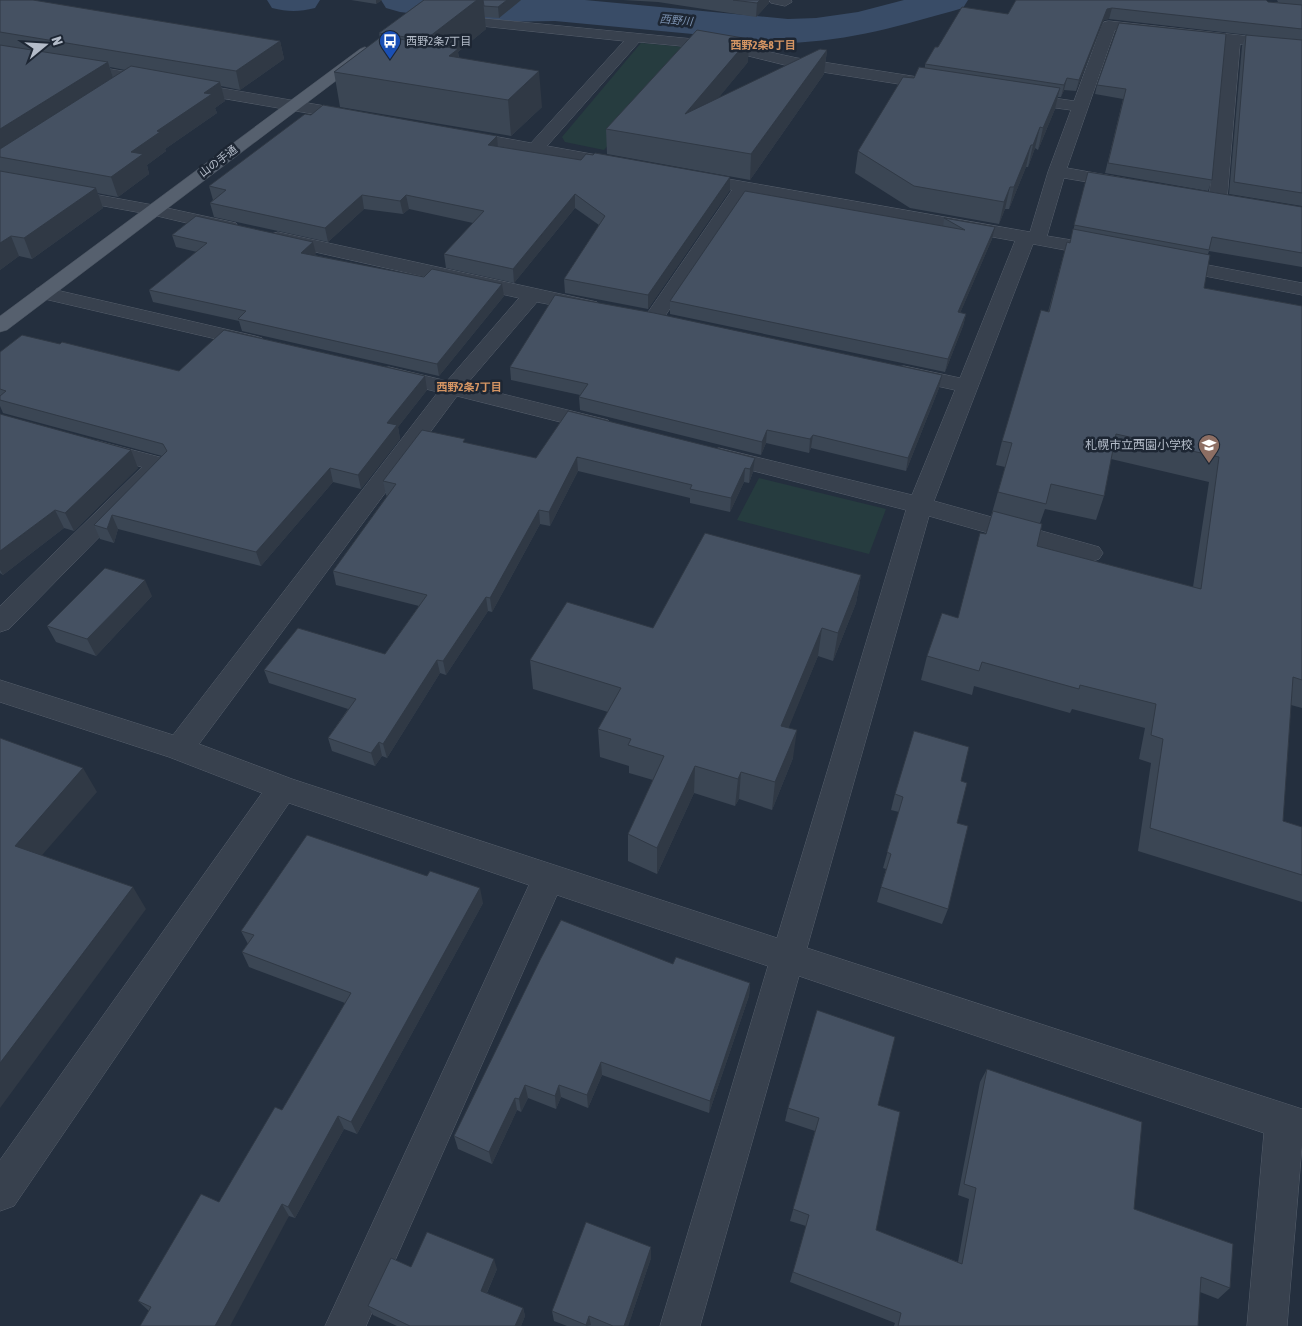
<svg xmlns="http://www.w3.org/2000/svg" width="1302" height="1326" font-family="'Asap Condensed','Noto Sans JP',sans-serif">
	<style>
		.green { fill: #263c3f }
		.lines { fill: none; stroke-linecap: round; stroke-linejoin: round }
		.river { fill: #394c67; fill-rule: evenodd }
		.minor-casing { stroke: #565f6c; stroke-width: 1 }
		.major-casing { stroke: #414a57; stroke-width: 1 }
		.minor { fill: #38414e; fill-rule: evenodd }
		.major { fill: #56606e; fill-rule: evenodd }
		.wall { fill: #3b4654; fill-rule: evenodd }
		.shaded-wall { fill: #303945 }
		.building { fill: #455162; stroke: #303945 }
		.labels { text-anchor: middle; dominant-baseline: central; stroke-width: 5; stroke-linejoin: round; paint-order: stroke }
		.far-water-label { font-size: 11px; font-style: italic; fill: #7c92b1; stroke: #1d2633 }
		.far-poi-label { font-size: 11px; fill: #b4bcc9; stroke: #1d2633; text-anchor: start }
		.far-neighbourhood-label { font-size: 11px; font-weight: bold; fill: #d59563; stroke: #1d2633 }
		.far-street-label { font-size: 11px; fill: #b4bcc9; stroke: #1d2633 }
		.poi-label { font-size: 12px; fill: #b4bcc9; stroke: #1d2633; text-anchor: end }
	</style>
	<rect width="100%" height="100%" fill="#242f3e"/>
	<!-- green -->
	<path class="green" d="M641 43 695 48 604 150 565 142 562 137Z
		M759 478 886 509 869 554 737 520Z"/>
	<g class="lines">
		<!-- river -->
		<path class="river" d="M267 0H320L315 8C299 12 288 12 272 8Z
			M381 0H585L788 19 816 18 858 12 904 0H968L963 8C903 25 850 41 788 43L555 21 487 22 400 12 386 8Z"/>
		<!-- minor casing -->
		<g class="minor-casing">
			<path id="minor" d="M769 0H791L792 2 785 6 771 3Z
				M448 15 724 42 797 58 937 80 943 82 945 85 943 88 937 90 797 68 724 50 639 42 547 146 625 160 628 164 625 168 619 169 460 140 454 139 452 135 454 131 460 130 531 143 624 41 443 22 441 19 443 16Z
				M1109 21 1302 42V50L1240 44 1227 199 1224 203 1218 204 1212 203 1209 199 1225 42 1115 30 1067 168 1123 178 1129 179 1132 183 1129 187 1123 188 1064 178 1047 236 1102 245 1109 247 1112 251 1109 255 1102 257 1033 244 934 501 1099 547 1103 553 1099 559 1090 562 929 516 807 948 1302 1109V1145L1287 1326H1247L1264 1133 799 976 700 1326H660L768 966 557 895 366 1326H325L529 885 289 803 14 1206 0 1211V1160L262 793 169 757 0 702V680L173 735 438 392 381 378 378 373 381 368 389 367 447 381 519 298 271 242 269 238 271 234 278 232 597 302 600 306 597 310 590 312 537 302 466 385 608 420 611 425 608 430 600 432 457 396 199 744 292 779 777 938 906 510 711 460 707 455 711 450 719 448 912 495 955 390 896 377 893 372 896 367 904 366 960 378 1015 241 748 193 661 322 654 324 647 322 644 318 732 190 688 182 685 178 688 174 694 173 1030 232 1048 172 1071 110 1019 103 1013 101 1011 98 1013 95 1019 93 1074 101 1102 25 1104 22Z
				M0 50 354 111 360 113 362 116 360 119 354 121 0 60Z
				M0 177 153 205 236 223 238 227 236 231 229 233 153 215 0 187Z
				M1171 258 1302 283V295L1164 268 1161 264 1164 260Z
				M43 287 255 336 262 338 265 342 262 346 255 348 36 297 33 293 36 289Z
				M98 441 167 459 171 464 9 629 0 632V606L142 467 90 453 86 448 90 443Z"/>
		</g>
		<!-- major casing -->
		<g class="major-casing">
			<path id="major" d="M365 47 370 49 373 52 370 55 7 330 0 332V316L360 49Z"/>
		</g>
		<!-- minor -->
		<use href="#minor" class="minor"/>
		<!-- major -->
		<use href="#major" class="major"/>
	</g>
	<!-- wall -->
	<path class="wall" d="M0 0 280 41 284 59 240 90 221 86 225 101 215 108 217 113 165 149 166 151 147 165 149 174 118 197 97 193 103 208 32 259 19 256 0 270ZM110 67 125 70 113 78Z
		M351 0H382L376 4Z
		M424 0H521L499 18 485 17 486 29 458 52 459 58 542 107 511 136 340 107 334 72 380 38 379 33Z
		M623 0H769V3L756 17 658 2Z
		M1016 0 1278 2 1277 0H1302V206L1229 194 1242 46 1246 35 1257 36 1109 19 1104 20 1076 91 1064 90 1061 97H1058L1055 109 1038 150 1035 148 1028 167H1026L1009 209H1005L999 224 910 208 855 173 858 151 914 78 925 68V64L938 47 1008 14Z
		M1119 23 1212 180 1208 191 1105 173 1123 99 1095 94 1097 85Z
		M827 50 824 74 750 180 607 154 606 129 748 62 718 98Z
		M498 146 730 190 648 309 565 293 564 279 599 225 575 208 514 283 446 268 444 254 473 223 409 209 403 214 364 209 328 242 214 217 210 203 213 200 209 186Z
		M1088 172 1302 207V267L1209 251 1208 254 1204 288 1302 306V708L1291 705 1283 821 1302 827V902L1138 851 1151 763 1139 759 1145 728 1072 709 1070 713 974 686 972 695 921 680 927 656 958 618 986 534 1005 467 996 465 1002 441 1048 312 1067 242 1070 243ZM1111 459 1209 482 1193 587 1037 546 1040 523 1045 509 1096 520 1104 496Z
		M944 218 992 239 960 313 966 314 963 326 945 372 670 314V301L943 227Z
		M172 235 316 254 314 255 504 296 439 376 242 331 239 321 153 302 149 290 197 252 176 247Z
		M60 344 179 371 427 390 398 427 400 439 361 489 333 482 261 566 118 529 114 543 100 539 94 525 162 456 3 413 0 406V352Z
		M510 367 942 375 939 388 906 471 811 448 809 453 766 443 761 455 580 410 579 397 580 395 511 380Z
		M0 414 138 468 74 531 64 528 3 575 0 573Z
		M466 443 536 458H755L753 472 749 483 744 482 730 512 690 503V498L578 471 550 526 540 524 492 612 488 611 446 675 440 673 387 758 382 756 375 766 332 751 328 738 348 709 269 683 264 670 385 654 419 606 336 585 333 571 387 496 386 495 383 481Z
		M861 575 856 603 833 661 818 656 788 728 793 758 772 810 739 799 735 806 694 793 657 874 628 861V834L653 780 629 773V766L600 757 598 729 608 712 533 689 530 660Z
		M152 596 96 656 56 642 47 626Z
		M961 781 948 909 942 924 877 902 886 869 883 868 899 812 891 810 895 794Z
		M483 903 357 1134 344 1129 295 1218 289 1216 149 1311 138 1301 219 1202 282 1110 345 1003 249 967 242 952 248 944 241 931Z
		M673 964 750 983 749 996 709 1113 602 1075 588 1108 561 1097 556 1109 528 1098 521 1112 517 1110 492 1164 458 1149 454 1136Z
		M987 1069 1134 1209 1230 1288 1218 1299 1200 1292 1198 1326H894L895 1323 790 1282 806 1226 790 1221 815 1131 785 1121 788 1108 878 1105 876 1230 958 1262 969 1199 958 1195 980 1082Z
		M651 1258 628 1326H567L554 1321 552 1311Z
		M411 1267 497 1269 487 1293 523 1308 525 1316 521 1326H397L373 1315 368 1306Z"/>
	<!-- shaded-wall -->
	<path class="shaded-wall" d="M376 0H382L376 4Z
		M477 0H483L486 29 458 52 462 84 430 75 425 40Z
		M507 0H521L499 18 498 7Z
		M760 0H769V3L756 17 757 3Z
		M1112 8 1109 19 1104 20 1076 91 1079 80 1107 9Z
		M749 39 748 62 685 139V114Z
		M280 41 284 59 240 90 236 71Z
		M827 50 824 74 750 180 751 154Z
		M108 62 114 81 0 154V129Z
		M539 71 542 107 511 136 508 100Z
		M1067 78 1064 90 1061 97 1064 85Z
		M220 82 225 101 215 108 217 113 165 149 166 151 147 165 149 174 118 197 111 177 131 152 204 93Z
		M1060 88 1055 109 1038 150 1043 128Z
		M1040 127 1035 148 1028 167 1033 145Z
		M497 136 498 149 488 145Z
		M1031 145 1026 167 1009 209 1014 187Z
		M730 177V190L648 309V295Z
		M1010 187 1005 209 999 224 1004 202Z
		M96 188 103 208 32 259 24 238Z
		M575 194V208L514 283 513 269Z
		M362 195 364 209 328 242 325 228Z
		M406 195 409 209 403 214 400 201Z
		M995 227 992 239 955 325 958 312Z
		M11 236 19 256 0 270V243Z
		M313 242 316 254 304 264 301 253Z
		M502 284 504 296 439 376 437 364Z
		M966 314 963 326 945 372 948 359Z
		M942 375 939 388 906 471 908 458Z
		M425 376 427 390 398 427 400 439 361 489 358 475 387 423Z
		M767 430 766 443 761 455 762 442Z
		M813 435 811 448 809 453 810 439Z
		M131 450 138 468 74 531 65 513Z
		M577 457 578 471 550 526 549 512Z
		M755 458 753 472 749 483 750 469Z
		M330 468 333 482 261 566 256 552Z
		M745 468 744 482 730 512 731 498Z
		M55 510 64 528 3 575 0 570V551Z
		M539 510 540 524 492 612 490 598Z
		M112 515 118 529 114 543 107 529Z
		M861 575 856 603 833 661 838 633Z
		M145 580 152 596 96 656 87 639Z
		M486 597 488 611 446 675 443 661Z
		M822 628 818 656 778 754 781 726Z
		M437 660 440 673 387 758 383 744Z
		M797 730 793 758 772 810 775 782Z
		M379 742 382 756 375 766 371 753Z
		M695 766 694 793 657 874V848Z
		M83 768 97 792 30 869 15 846Z
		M741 772 739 799 735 806 738 779Z
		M133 887 146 909 0 1108V1063Z
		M480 888 483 903 357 1134 351 1122Z
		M750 983 749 996 709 1113 710 1101Z
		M601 1062 602 1075 588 1108 587 1095Z
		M525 1085 528 1098 521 1112 519 1099Z
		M559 1085 561 1097 556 1109 555 1096Z
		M515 1098 517 1110 492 1164 489 1152Z
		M338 1116 344 1129 295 1218 288 1207Z
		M282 1204 289 1216 230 1326H215Z
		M651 1247V1258L628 1326H624Z
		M494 1259 497 1269 484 1299 481 1291Z
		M523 1308 525 1316 521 1326H515Z
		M589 1316 591 1325 586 1326V1325Z"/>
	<!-- building -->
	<path class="building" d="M0 0H33L280 41 236 71 0 32Z
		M424 0H477L425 40 379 33Z
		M483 0H507L498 7 484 6Z
		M733 0H760L757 3Z
		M1016 0H1266L1268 2 1302 5V29L1112 8 1107 9 1079 80 1067 78 1064 85 925 64 935 47H938L962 7 1008 14Z
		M1119 23 1226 34 1212 180 1108 163 1126 89 1097 85Z
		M697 30 749 39 685 114 820 49 827 50 751 154 606 129Z
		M1246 35 1302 40V193L1234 182Z
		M382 36 458 49 449 56 539 71 508 100 334 72Z
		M0 45 108 62 0 129Z
		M131 66 220 82 204 93 212 94 157 131 160 132 131 152 143 154 111 177 0 157V149Z
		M919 67 1060 88 1043 128 1040 127 1033 145H1031L1014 187H1010L1004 202 914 186 858 151 903 77 914 78Z
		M323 105 497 136 488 145 581 160 586 154 593 155 595 153 730 177 648 295 564 279 605 216 575 194 513 269 444 254 484 211 406 195 400 201 362 195 325 228 210 203 226 190 209 186 305 114 311 115Z
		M0 171 96 188 24 238 11 236 0 243Z
		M1088 172 1302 207V253L1212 237 1209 250 1074 225Z
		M745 191 965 230 944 218 995 227 958 312 966 314 948 359 670 301Z
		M196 216 313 242 301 253 424 277 432 269 502 284 437 364 238 319 246 311 149 290 207 243 172 235Z
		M1073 229 1210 255 1204 288 1302 306V680L1293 677 1283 821 1302 827V875L1150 828 1163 739 1151 735 1156 704 1080 685 1079 689 982 662 979 671 927 656 942 613 958 618 980 533 986 534 993 511 1042 524 1037 546 1201 589 1219 457 1116 434 1104 496 1051 484 1046 504 998 492 1012 443 1002 441 1041 310 1049 312 1067 242 1070 243Z
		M555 295 654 313 942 375 908 458 813 435 810 439 767 430 762 442 579 397 588 384 510 367Z
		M224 330 425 376 387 423 397 425 358 475 330 468 256 552 112 515 107 529 94 525 167 451 163 444 0 400V396L6 391 0 389V352L22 335 60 344 62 342 179 371Z
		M568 411 755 458 750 469 745 468 731 498 690 489 692 485 577 457 549 512 539 510 490 598 486 597 443 661 437 660 383 744 379 742 371 753 328 738 356 699 264 670 298 628 385 654 427 595 333 571 396 484 383 481 422 430 465 439 463 442 536 458Z
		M0 414 131 450 65 513 55 510 0 551Z
		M705 533 861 575 838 633 822 628 781 726 797 730 775 782 741 772 738 779 695 766 657 848 628 834 664 756 628 745 631 739 598 729 621 688 530 660 567 602 653 628Z
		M105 568 145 580 87 639 47 626Z
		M914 731 969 747 961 781 967 783 957 823 968 826 948 909 881 887 891 854 887 852 903 797 895 794Z
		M0 738 83 768 15 846 133 887 0 1063Z
		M307 835 427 876 430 871 480 888 351 1122 338 1116 288 1207 282 1204 215 1326H140L151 1307 138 1301 201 1194 219 1202 275 1107 282 1110 351 993 242 952 254 935 241 931Z
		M561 920 673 964 676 957 750 983 710 1101 601 1062 587 1095 559 1085 555 1096 525 1085 519 1099 515 1098 489 1152 454 1136 540 960Z
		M817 1010 895 1037 878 1105 900 1112 876 1230 962 1264 976 1188 964 1184 987 1069 1142 1122 1134 1209 1233 1244 1230 1288 1201 1277 1198 1326H898L901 1313 793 1272 809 1215 793 1209 819 1118 788 1108Z
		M586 1222 651 1247 624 1326H613L589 1316 586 1325 552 1311Z
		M427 1232 494 1259 481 1291 523 1308 515 1326H410L368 1306 391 1258 411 1267Z"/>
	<!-- icons -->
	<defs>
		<g id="bus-pin" transform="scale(1.125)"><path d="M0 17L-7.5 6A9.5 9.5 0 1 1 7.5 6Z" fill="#1a4fb4" stroke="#1d2633"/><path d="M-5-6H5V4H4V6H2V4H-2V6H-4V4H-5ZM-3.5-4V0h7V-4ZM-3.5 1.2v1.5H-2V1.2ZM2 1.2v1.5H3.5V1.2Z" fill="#fff"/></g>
		<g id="school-pin" transform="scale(1.125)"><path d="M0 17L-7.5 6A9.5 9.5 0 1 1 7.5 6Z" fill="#8d6e63" stroke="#1d2633"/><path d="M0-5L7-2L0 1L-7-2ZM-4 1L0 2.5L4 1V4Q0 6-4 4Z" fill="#fff"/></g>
	</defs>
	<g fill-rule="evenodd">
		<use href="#bus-pin" x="390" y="41"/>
		<use href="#school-pin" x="1209" y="445"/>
	</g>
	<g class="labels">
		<!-- far-water labels -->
		<g class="far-water-label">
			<text transform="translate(676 20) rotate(5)">西野川</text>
		</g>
		<!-- far-poi labels -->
		<g class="far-poi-label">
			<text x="406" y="41">西野2条7丁目</text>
		</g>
		<!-- far-neighbourhood labels -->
		<g class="far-neighbourhood-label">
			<text x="763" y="45">西野2条8丁目</text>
			<text x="469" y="387">西野2条7丁目</text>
		</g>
		<!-- far-street labels -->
		<g class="far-street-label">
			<text transform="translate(218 161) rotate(-37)">山の手通</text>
		</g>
		<!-- poi labels -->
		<g class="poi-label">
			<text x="1193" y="445">札幌市立西園小学校</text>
		</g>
	</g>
	<!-- north arrow -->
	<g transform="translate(45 45) rotate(72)" stroke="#1d2633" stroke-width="4" paint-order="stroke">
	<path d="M0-4L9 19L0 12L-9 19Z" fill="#b4bcc9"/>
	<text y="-8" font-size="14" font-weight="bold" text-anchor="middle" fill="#b4bcc9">N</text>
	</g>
</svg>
